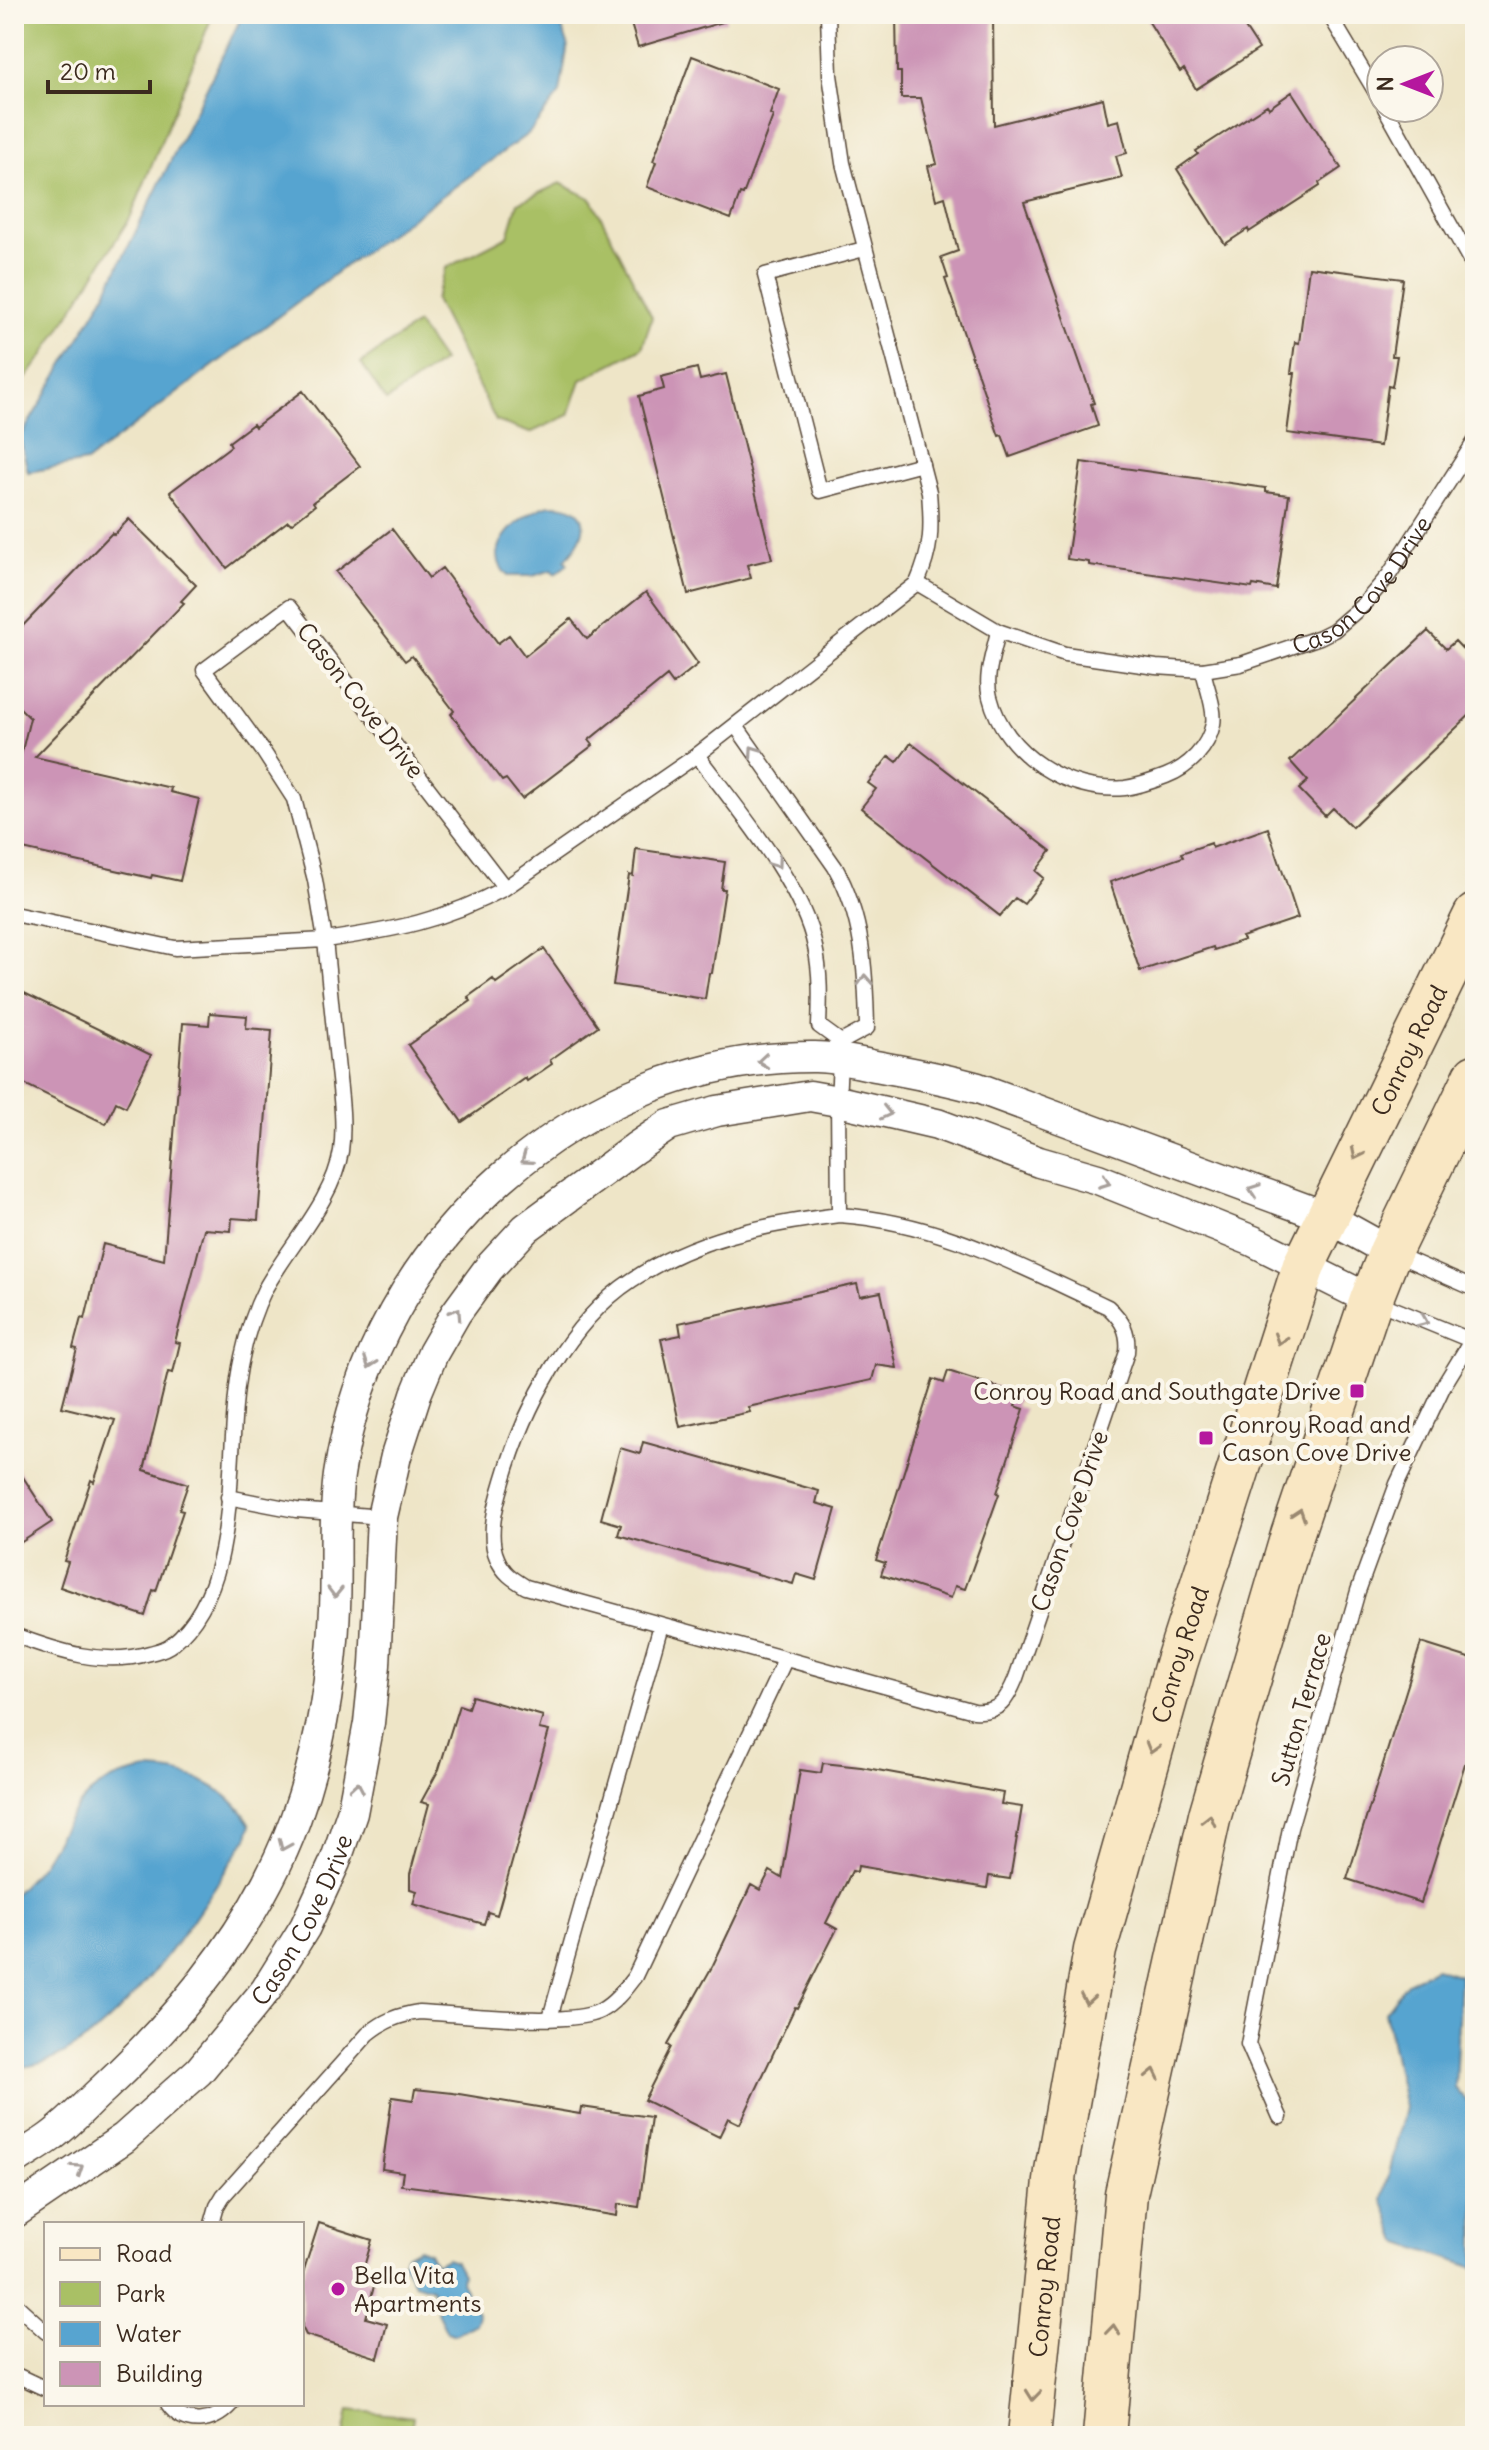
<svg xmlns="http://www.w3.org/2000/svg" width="1489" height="2450" font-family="Delius,sans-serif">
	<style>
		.green { fill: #a9c065; stroke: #727542; stroke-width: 2 }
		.water { fill: #57a4d0; stroke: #496777; stroke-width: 2 }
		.building { fill: #cc94b6 }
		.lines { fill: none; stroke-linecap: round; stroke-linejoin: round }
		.lane-casing { stroke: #564637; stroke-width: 17 }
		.street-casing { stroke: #564637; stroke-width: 33 }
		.secondary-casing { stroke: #564637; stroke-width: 45 }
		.lane { stroke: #fff; stroke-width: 14 }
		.street { stroke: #fff; stroke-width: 30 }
		.secondary { stroke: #f9e7c3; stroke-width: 42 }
		.oneway { stroke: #a79f9a }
		.oneway2 { stroke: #9a8870 }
		.poi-dot { fill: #b5179e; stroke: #fbf7ec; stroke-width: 3 }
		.labels { text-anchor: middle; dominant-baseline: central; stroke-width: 8; stroke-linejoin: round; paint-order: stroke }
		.street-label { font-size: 24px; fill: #3b2a1e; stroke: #fbf7ec }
		.poi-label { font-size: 24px; fill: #3b2a1e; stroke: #fbf7ec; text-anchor: start }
	</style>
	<rect width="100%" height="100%" fill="#fbf7ec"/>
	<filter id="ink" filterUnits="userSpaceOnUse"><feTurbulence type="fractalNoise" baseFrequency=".0125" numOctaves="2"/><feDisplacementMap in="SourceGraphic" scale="16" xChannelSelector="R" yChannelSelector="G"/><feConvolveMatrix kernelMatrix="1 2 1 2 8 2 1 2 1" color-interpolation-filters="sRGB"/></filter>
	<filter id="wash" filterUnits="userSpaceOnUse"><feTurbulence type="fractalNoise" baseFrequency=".006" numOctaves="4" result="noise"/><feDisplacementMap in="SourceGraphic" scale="32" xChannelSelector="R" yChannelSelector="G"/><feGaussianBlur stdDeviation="1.8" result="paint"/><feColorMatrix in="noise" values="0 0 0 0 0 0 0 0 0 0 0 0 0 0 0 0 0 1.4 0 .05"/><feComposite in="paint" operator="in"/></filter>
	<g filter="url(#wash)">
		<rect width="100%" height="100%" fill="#eee5c7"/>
		<!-- green -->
		<path class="green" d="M14 14H213L131 216 43 356 14 394Z
			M560 183 592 199 652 317 642 348 581 380 569 415 530 433 496 421 435 300 446 268 508 236 518 203Z
			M417 324 443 361 386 401 361 363Z
			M349 2410 413 2417 410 2436H344Z"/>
		<!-- water -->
		<path class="water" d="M243 14H557L568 44 560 93 529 133 341 269 86 462 28 472 20 438 103 298Z
			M550 505C595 504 589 535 565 560L568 564 555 574 552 570 533 576H508C478 547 523 513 550 505Z
			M149 1770C192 1771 230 1788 251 1825L248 1836C203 1904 106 2070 14 2067V1894C24 1884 35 1873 43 1862 75 1811 83 1779 149 1770Z
			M1435 1968 1460 1976 1455 2088 1475 2111V2268L1398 2242 1383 2199 1405 2108 1385 2012 1407 1983Z
			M418 2248 429 2252 435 2264 446 2258 455 2261 462 2274 461 2282 478 2315 475 2324 455 2335 447 2332 437 2312 439 2305 431 2288 414 2283 403 2263 405 2255Z"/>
		<g id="blocks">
			<!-- building -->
			<path class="building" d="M628 14H725L726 21 638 47Z
				M896 14H993L994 125 1103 98 1108 123 1119 120 1127 153 1116 156 1122 178 1024 202 1094 403 1091 404 1098 426 1010 457 1002 435 999 436 945 279 948 278 941 257 958 251 945 197 936 200 928 166 937 164 921 98H901V72H897Z
				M1144 14H1236L1259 49 1196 89 1184 69 1180 72Z
				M692 56 779 89 770 114 773 116 743 195 740 194 731 219 647 187 656 162 653 161Z
				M1292 92 1341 168 1319 183 1320 186 1249 232 1248 229 1225 244 1177 169 1198 154 1196 151 1267 105 1269 108Z
				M1309 267 1403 279 1392 356H1397L1392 387 1388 386 1380 446 1287 433 1295 373H1291L1295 342 1299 343Z
				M697 368 700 380 726 374 772 559 747 565 751 578 688 594 639 396 664 389 661 377Z
				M303 391 360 466 313 502 315 505 291 524 288 521 227 568 170 492 231 446 229 442 253 424 255 427Z
				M1081 462 1266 488V492L1289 495 1276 589 1253 585 1252 588 1089 565V562L1067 559Z
				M129 519 196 585 181 601 184 603 35 757 171 788 170 792 199 799 180 881 152 875 151 878 14 847V757L20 759 30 718 14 702V635L112 533 114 535Z
				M392 529 429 578 442 568 498 643 509 635 525 656 571 619 587 639 646 592 698 664 673 684 667 676 589 740 593 745 522 799 506 779 502 781 451 714 454 711 412 656 405 661 336 572Z
				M1428 631 1446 649 1455 641 1475 662V710L1352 827 1333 808 1325 816 1299 789 1308 781 1290 761Z
				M911 743 1051 851 1036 871 1044 878 1024 904 1015 898 1000 916 861 808 876 789 868 783 889 756 897 762Z
				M1268 828 1298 918 1242 937 1244 940 1214 950 1213 947 1140 971 1110 882 1183 857 1181 853 1211 843 1212 848Z
				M636 849 725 862 721 889H725L712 973H709L705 999 613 985 629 875 633 876Z
				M544 949 598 1026 550 1060 552 1064 527 1081 525 1078 462 1122 408 1045 471 1001 468 997 493 979 496 983Z
				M14 988 151 1055 126 1107 116 1102 106 1124 14 1079Z
				M210 1013 247 1016 246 1028 272 1030 258 1220 232 1218 231 1231 204 1229 175 1342 180 1343 173 1373 168 1372 144 1470 188 1484 179 1510 183 1511 156 1591 153 1590 145 1616 60 1587 68 1562 64 1561 91 1480 94 1482 115 1420 62 1407 77 1349 73 1348 81 1318 85 1319 103 1244 164 1260 183 1023 209 1025Z
				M857 1284 860 1296 881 1292 897 1368 876 1365 872 1380 748 1407 750 1412 680 1427 661 1339 681 1335 679 1323Z
				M948 1371 1019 1394 1015 1406 1024 1409 997 1493 999 1494 965 1589 955 1586 951 1598 881 1575 885 1563 876 1560 933 1379 944 1383Z
				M643 1442 819 1491 816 1503 836 1509 816 1580 796 1574 793 1584 618 1535 621 1525 601 1519 620 1448 640 1454Z
				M14 1463 52 1522 14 1547Z
				M1421 1643 1475 1660V1732L1421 1903 1347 1879Z
				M472 1696 543 1716 539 1729 549 1731 497 1915 488 1912 484 1924 413 1904 417 1891 410 1889V1874L429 1804 421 1802 439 1769 459 1705 468 1708Z
				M823 1763 861 1767 1003 1793 1001 1804 1022 1807 1010 1879 989 1876 987 1888 858 1866 857 1872 852 1871 826 1923 837 1929 797 2008 795 2007 740 2124 728 2118 719 2137 644 2100 671 2047 668 2045 713 1965 751 1885 760 1890 770 1871 782 1878 800 1770 821 1773Z
				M415 2089 453 2093 580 2114 581 2107 651 2117 639 2207 618 2204 617 2216 529 2201 401 2185 403 2172 382 2169 392 2097 413 2100Z
				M319 2223 372 2240 361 2277 375 2282 366 2318 387 2324 378 2358 306 2335 302 2327V2276Z"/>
		</g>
	</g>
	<g filter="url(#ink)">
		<use href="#blocks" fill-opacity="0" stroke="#564637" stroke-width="2"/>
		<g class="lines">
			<!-- lane casing -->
			<g class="lane-casing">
				<g id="lane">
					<path d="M1329 14 1381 101"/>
					<path d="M1385 108 1475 269"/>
					<path d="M864 249 765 275 820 491 922 464"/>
					<path id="s1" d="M917 583 998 631 1065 654 1156 667 1203 670 1241 664 1320 637 1334 630 1363 605 1389 575 1475 441"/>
					<path d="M998 631C994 652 984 676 990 697 1004 754 1068 794 1125 788 1139 786 1153 781 1166 776 1189 767 1208 748 1213 724 1216 709 1206 686 1203 670"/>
					<path d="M736 726 835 867C863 917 866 971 867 1028L841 1042"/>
					<path d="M697 755C735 806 803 885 815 947 821 973 820 1000 819 1026L841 1042"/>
					<path d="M505 888 289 607 204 670 263 751 294 799 315 880 325 940C394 930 444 921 505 888L697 755 917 583C932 549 932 529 929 492L843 163 830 75 828 14"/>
					<path d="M14 914 175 948 325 940C329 980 333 1020 337 1061 340 1090 345 1122 341 1151 334 1199 288 1247 265 1289 254 1311 247 1333 242 1357 222 1445 248 1582 172 1644 165 1650 157 1651 150 1653 104 1667 57 1651 14 1635"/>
					<path d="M839 1215C940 1222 1019 1266 1108 1307 1123 1321 1129 1332 1127 1352L1016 1678C1007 1700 1000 1713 974 1711L526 1587C513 1579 503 1573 497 1558 487 1535 496 1504 503 1481 524 1409 568 1322 632 1280 695 1238 766 1224 839 1215L838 1101 841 1042"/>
					<path d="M1395 1254 1475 1289"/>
					<path d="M1375 1301 1475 1342"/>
					<path d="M228 1497 296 1510 382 1517"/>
					<path d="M550 2018 661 1625"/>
					<path d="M1280 2117 1248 2044 1290 1828 1358 1591 1397 1484 1444 1385 1471 1341 1475 1328"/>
					<path d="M212 2224 217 2206 223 2196 368 2034C384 2021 398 2015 419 2012 458 2014 569 2027 600 2011 615 2003 625 1989 635 1976L785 1660"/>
					<path d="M14 2303 46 2332"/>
					<path d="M14 2374 46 2389"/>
					<path d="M168 2404C185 2428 213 2424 231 2404"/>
				</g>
			</g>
			<!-- street casing -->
			<g class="street-casing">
				<g id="street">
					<path d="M14 2161C25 2153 38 2146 49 2138 69 2124 86 2104 104 2088 184 2013 257 1924 295 1820 320 1752 332 1680 335 1608 337 1564 333 1519 339 1475 372 1244 579 1055 815 1057 837 1057 860 1063 881 1067 914 1073 946 1079 978 1088L1327 1217 1390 1252"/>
					<path id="s2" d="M14 2213 124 2138 199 2071 266 1990 305 1927 335 1862 352 1813 369 1723 375 1665 382 1517 396 1456 416 1394 433 1353 456 1313 489 1268 526 1228 635 1148 669 1125 717 1111 810 1096 838 1101 937 1124 1039 1162 1098 1179 1253 1241 1371 1300"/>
				</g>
			</g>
			<!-- secondary casing -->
			<g class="secondary-casing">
				<g id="secondary">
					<path id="s3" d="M1029 2436 1056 2171 1095 1950 1176 1664 1304 1265 1475 915"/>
					<path d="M1104 2436 1126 2194 1210 1815 1292 1535 1371 1300 1390 1252 1475 1076"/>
				</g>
			</g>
			<!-- lane -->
			<use href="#lane" class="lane"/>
			<!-- street -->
			<use href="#street" class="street"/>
			<!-- secondary -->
			<use href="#secondary" class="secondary"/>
		</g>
		<!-- one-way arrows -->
		<defs><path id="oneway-chevron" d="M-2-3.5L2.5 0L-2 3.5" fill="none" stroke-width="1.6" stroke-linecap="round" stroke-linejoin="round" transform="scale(2)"/></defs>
		<g class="oneway">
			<use href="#oneway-chevron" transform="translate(754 751) rotate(-125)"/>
			<use href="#oneway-chevron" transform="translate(776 863) rotate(55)"/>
			<use href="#oneway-chevron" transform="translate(865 980) rotate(-93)"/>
			<use href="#oneway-chevron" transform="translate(763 1061) rotate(175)"/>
			<use href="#oneway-chevron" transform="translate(886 1113) rotate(13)"/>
			<use href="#oneway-chevron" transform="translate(526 1159) rotate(144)"/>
			<use href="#oneway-chevron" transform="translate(1105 1182) rotate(21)"/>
			<use href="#oneway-chevron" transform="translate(1254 1190) rotate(-160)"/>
			<use href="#oneway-chevron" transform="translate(456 1313) rotate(-57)"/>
			<use href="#oneway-chevron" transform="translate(1423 1321) rotate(23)"/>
			<use href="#oneway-chevron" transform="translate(370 1363) rotate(110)"/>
			<use href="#oneway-chevron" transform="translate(335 1592) rotate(91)"/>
			<use href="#oneway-chevron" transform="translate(357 1787) rotate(-80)"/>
			<use href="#oneway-chevron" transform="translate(284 1845) rotate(114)"/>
			<use href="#oneway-chevron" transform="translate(78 2169) rotate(-34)"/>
		</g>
		<g class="oneway2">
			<use href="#oneway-chevron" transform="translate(1357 1154) rotate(116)"/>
			<use href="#oneway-chevron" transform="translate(1280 1339) rotate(108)"/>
			<use href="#oneway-chevron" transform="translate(1299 1514) rotate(-71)"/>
			<use href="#oneway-chevron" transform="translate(1152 1748) rotate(106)"/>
			<use href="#oneway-chevron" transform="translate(1209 1820) rotate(-76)"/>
			<use href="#oneway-chevron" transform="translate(1087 1999) rotate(100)"/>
			<use href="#oneway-chevron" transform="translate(1153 2074) rotate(-78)"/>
			<use href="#oneway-chevron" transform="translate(1113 2330) rotate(-84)"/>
			<use href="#oneway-chevron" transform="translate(1033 2395) rotate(96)"/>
		</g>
	</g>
	<!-- markers -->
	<g class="poi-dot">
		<rect x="1349" y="1383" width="16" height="16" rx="4"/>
		<rect x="1198" y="1430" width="16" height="16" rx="4"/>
		<circle cx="338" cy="2289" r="8"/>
	</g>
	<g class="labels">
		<!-- street labels -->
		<g class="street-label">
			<text stroke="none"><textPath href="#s1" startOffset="492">Cason Cove Drive</textPath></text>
			<text transform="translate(361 700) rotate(52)">Cason Cove Drive</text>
			<text stroke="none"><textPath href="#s3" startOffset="1446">Conroy Road</textPath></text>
			<text transform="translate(1069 1521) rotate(-71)">Cason Cove Drive</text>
			<text stroke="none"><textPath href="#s3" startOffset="798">Conroy Road</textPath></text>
			<text transform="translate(1301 1709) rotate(-74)">Sutton Terrace</text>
			<text stroke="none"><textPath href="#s2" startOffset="418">Cason Cove Drive</textPath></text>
			<text stroke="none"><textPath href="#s3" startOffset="150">Conroy Road</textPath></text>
		</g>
		<!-- poi labels -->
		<g class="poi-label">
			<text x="1341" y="1391" text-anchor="end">Conroy Road and Southgate Drive</text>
			<text x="1222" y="1424">Conroy Road and<tspan x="1222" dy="28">Cason Cove Drive</tspan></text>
			<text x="354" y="2275">Bella Vita<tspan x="354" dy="28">Apartments</tspan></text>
		</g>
	</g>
	<!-- margin -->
	<rect width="1489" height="2450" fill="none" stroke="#fbf7ec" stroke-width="48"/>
	<!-- legend -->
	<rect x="44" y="2222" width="260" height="184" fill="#fbf7ec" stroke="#aea59a" stroke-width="2"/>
	<rect x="60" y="2248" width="40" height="12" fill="#f9e7c3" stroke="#aea59a" stroke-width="2"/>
	<text x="116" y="2262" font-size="24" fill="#3b2a1e">Road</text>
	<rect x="60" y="2282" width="40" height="24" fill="#a9c065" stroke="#aea59a" stroke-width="2"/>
	<text x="116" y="2302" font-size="24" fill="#3b2a1e">Park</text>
	<rect x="60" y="2322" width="40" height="24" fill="#57a4d0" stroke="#aea59a" stroke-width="2"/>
	<text x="116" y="2342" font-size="24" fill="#3b2a1e">Water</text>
	<rect x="60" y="2362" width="40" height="24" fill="#cc94b6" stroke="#aea59a" stroke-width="2"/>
	<text x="116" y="2382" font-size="24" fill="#3b2a1e">Building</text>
	<!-- north arrow -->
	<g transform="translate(1405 84) rotate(270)"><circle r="38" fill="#fbf7ec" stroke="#aea59a" stroke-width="2"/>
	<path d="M0-6L14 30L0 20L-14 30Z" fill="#b5179e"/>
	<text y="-12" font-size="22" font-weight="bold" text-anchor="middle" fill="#3b2a1e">N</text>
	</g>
	<!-- scale -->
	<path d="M48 80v12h102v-12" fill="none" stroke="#3b2a1e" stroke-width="4"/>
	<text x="60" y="80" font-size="24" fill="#3b2a1e" stroke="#fbf7ec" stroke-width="6" paint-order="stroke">20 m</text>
</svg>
